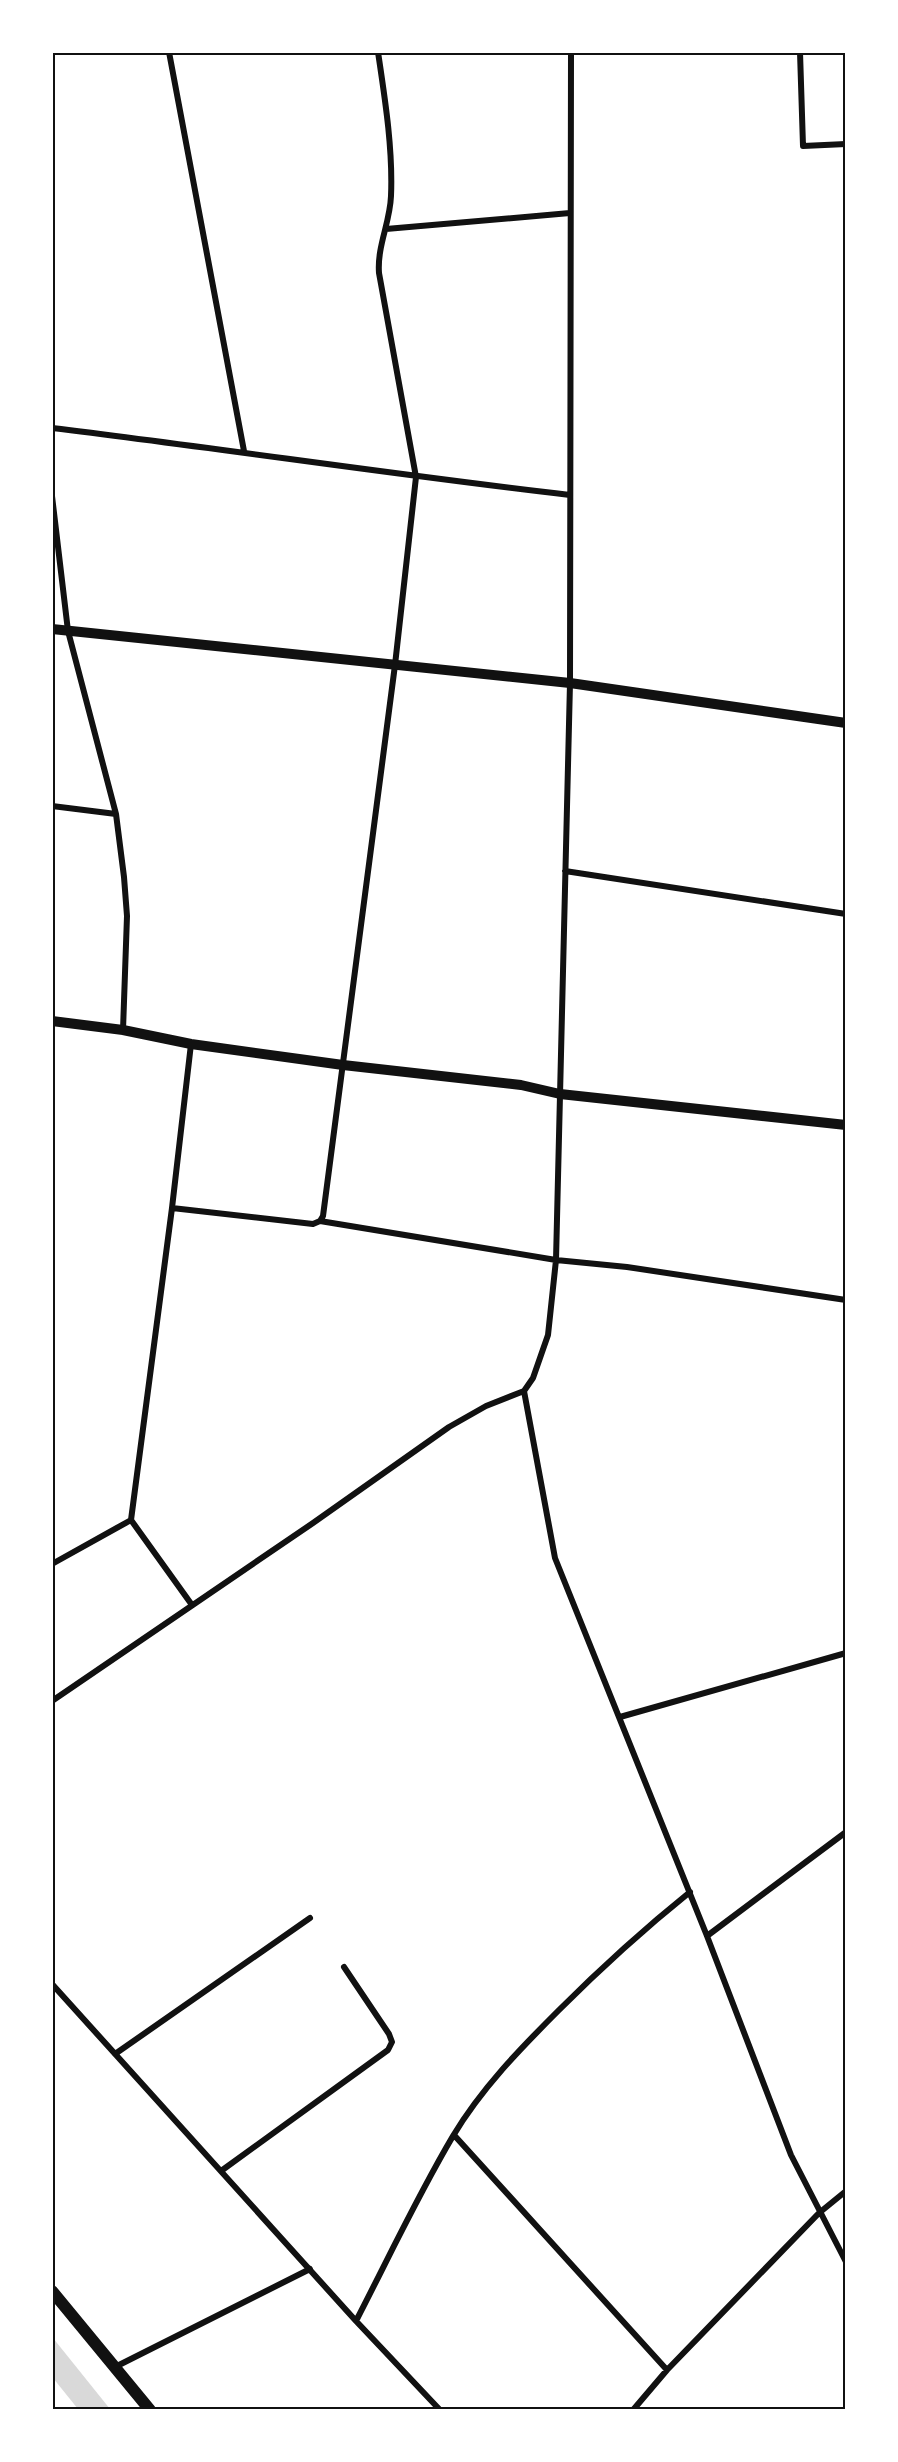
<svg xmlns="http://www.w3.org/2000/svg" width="898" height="2462" font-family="Commissioner,sans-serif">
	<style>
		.water { fill: #d9d9d9 }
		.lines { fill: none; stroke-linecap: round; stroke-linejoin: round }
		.minor { stroke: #111; stroke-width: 6 }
		.tertiary { stroke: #111; stroke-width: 10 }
		.secondary { stroke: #111; stroke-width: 12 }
		.neatline { fill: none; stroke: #111; stroke-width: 2 }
	</style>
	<rect width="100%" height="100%" fill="#fff"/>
	<!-- water -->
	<path class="water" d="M53 2338 110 2409H78L53 2378Z"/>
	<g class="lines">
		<!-- minor -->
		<path class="minor" d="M169 52 244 451
			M800 52 803 146 846 144
			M386 229 570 213
			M52 428C225 449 397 475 570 495
			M52 496 68 631 116 814 124 877 127 916 123 1030
			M52 806 116 814
			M565 871 846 914
			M172 1208 313 1224 320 1221 323 1216 395 665 416 477 379 273C377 246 390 223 391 196 393 149 385 99 378 52
			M320 1221 556 1260 627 1267 846 1300
			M524 1391 555 1558 707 1936 791 2155 846 2262
			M131 1520 192 1605
			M52 1564 131 1520 172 1208 191 1044
			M52 1701 313 1523 449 1427 486 1406 524 1391 533 1378 548 1335 556 1260 570 683 571 52
			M620 1717 846 1653
			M707 1936 846 1832
			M52 1984 356 2321 440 2410
			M115 2054 310 1918
			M454 2135 667 2370
			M221 2171 388 2050 392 2042 389 2034 344 1967
			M356 2321C388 2259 418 2195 453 2136 481 2089 520 2049 558 2011 600 1969 644 1929 690 1892
			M115 2367 310 2269
			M633 2410 667 2370 819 2213 846 2191"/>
		<!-- tertiary -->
		<path class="tertiary" d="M52 629 570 683 846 723
			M52 1021 123 1030 191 1044 343 1065 521 1085 560 1094 846 1125"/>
		<!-- secondary -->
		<path class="secondary" d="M52 2291 150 2410"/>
	</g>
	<!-- border -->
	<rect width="898" height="2462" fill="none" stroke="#ffffff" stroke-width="108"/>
	<rect x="54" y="54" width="790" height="2354" class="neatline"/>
</svg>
